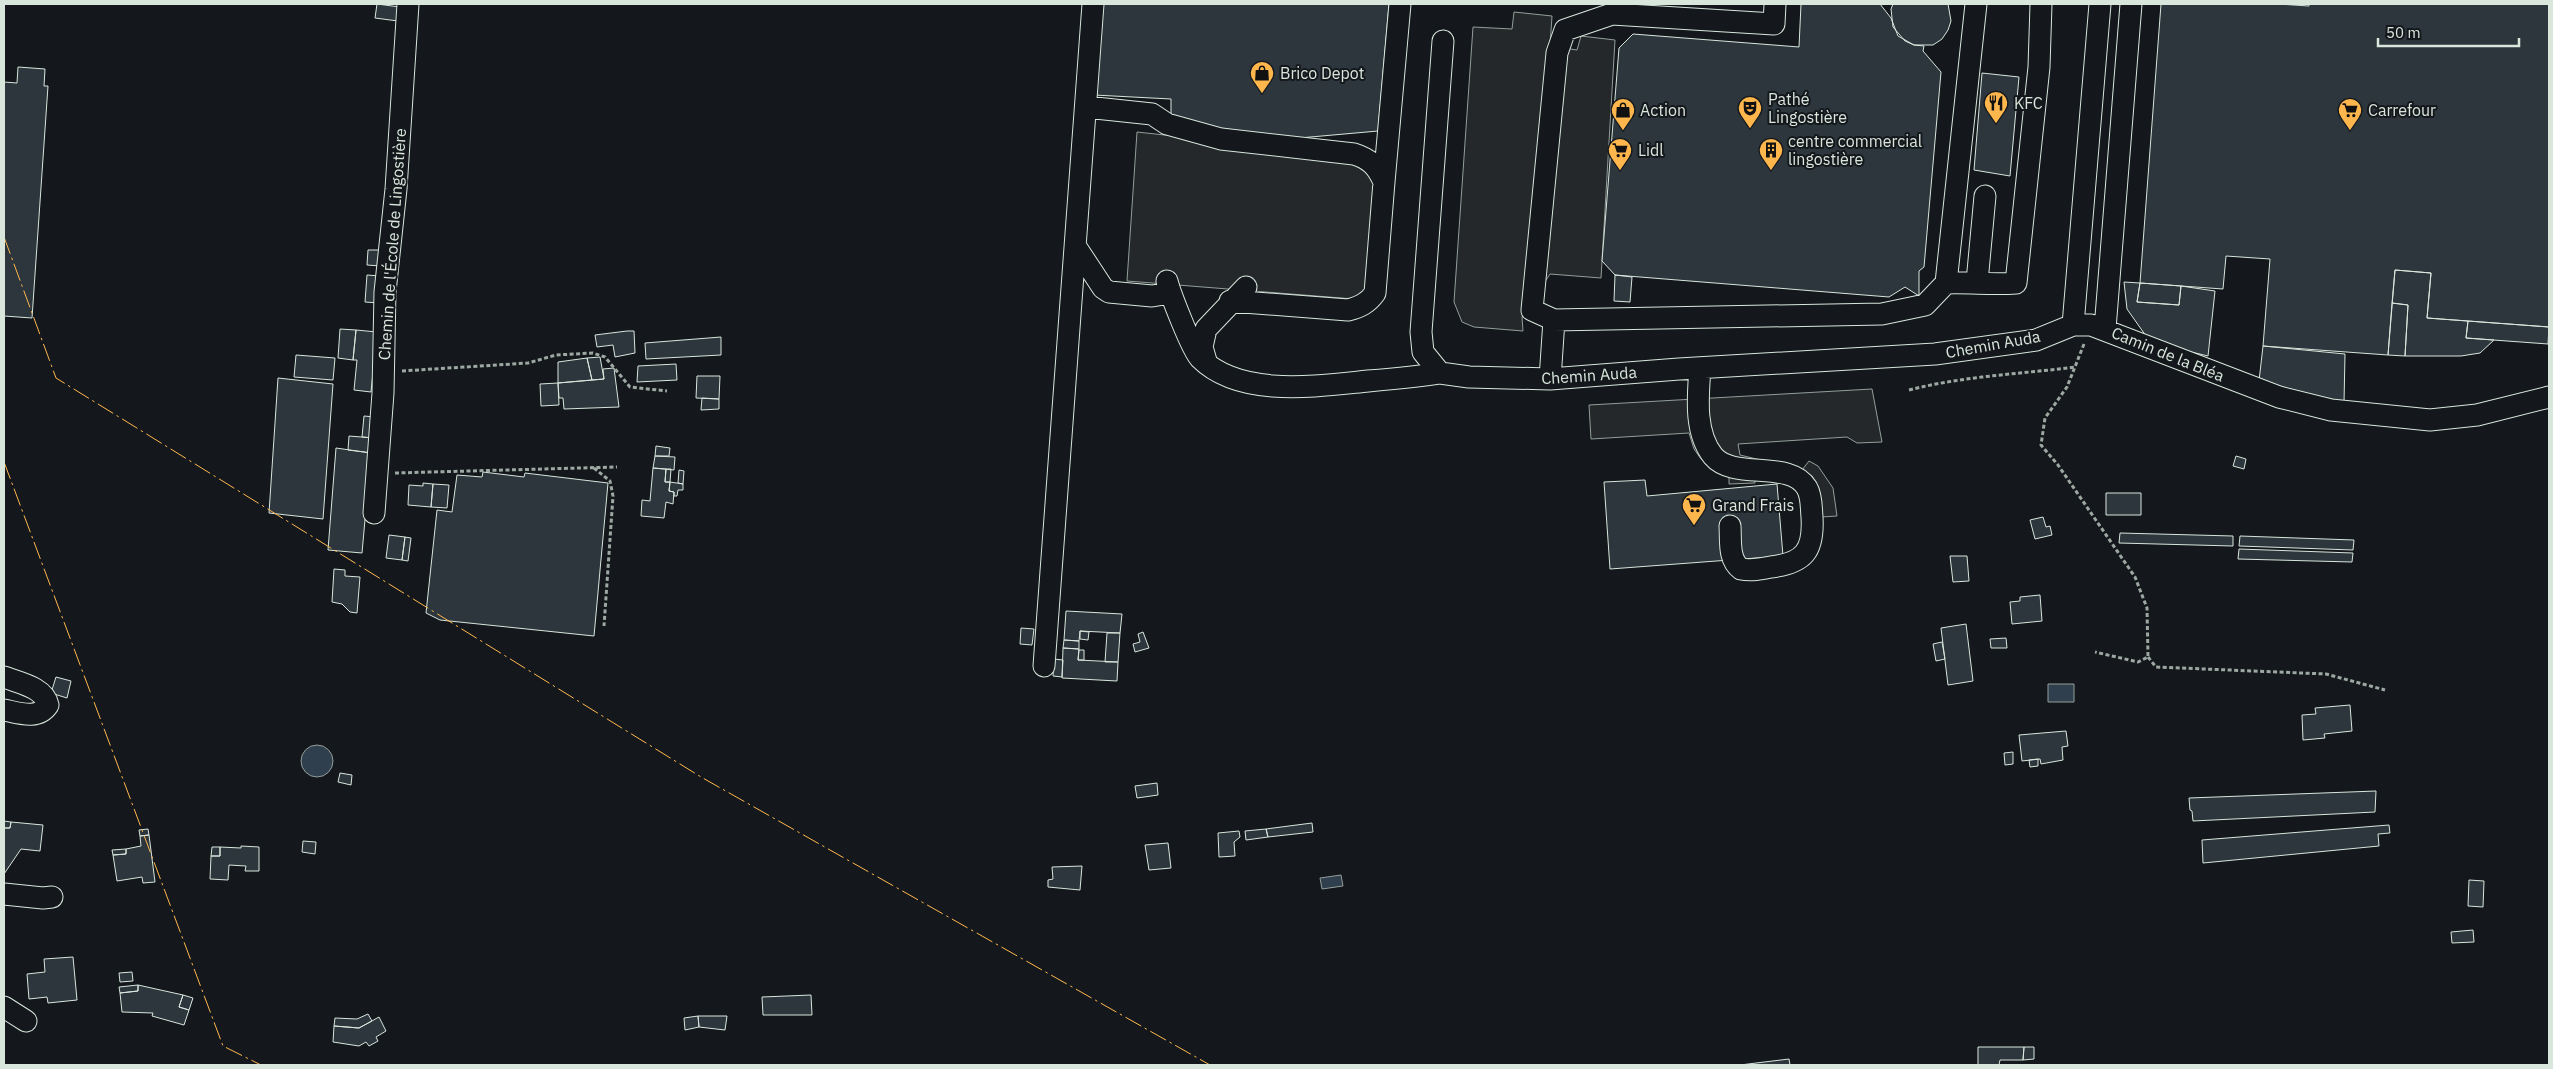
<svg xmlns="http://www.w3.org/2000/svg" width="2553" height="1069" font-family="'IBM Plex Sans',sans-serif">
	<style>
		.parking { fill: #24282b; stroke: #939e99 }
		.water { fill: #2f3f4d; stroke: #939e99 }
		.building { fill: #2c363c; stroke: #d8e6dc }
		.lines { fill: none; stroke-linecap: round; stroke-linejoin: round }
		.minor-casing { stroke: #d8e6dc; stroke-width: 23 }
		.path { stroke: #9da8a2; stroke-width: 3; stroke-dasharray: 4 2.5; stroke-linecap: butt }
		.minor { stroke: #14181c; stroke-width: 21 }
		.power { stroke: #ffb74d; stroke-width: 1; stroke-dasharray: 18 4 2.5 4; stroke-linecap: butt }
		.labels { text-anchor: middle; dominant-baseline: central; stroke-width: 4; stroke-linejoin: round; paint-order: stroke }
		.poi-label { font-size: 16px; fill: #d8e6dc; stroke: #14181c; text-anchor: start }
		.street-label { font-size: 16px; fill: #d8e6dc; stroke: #14181c }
	</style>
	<rect width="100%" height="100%" fill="#14181c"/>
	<!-- parking -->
	<path class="parking" d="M1514 12 1552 16 1550 46 1577 50 1581 36 1615 40 1601 278 1550 274 1522 317 1523 331 1474 327 1462 322 1454 302 1473 27 1512 29Z
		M1137 132 1376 158 1368 287 1354 299 1127 281Z
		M1872 389 1882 442 1857 443 1847 437 1738 444 1740 455 1802 470 1809 461 1818 466 1833 488 1837 516 1821 517 1804 501 1793 484 1755 477V483L1729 484V476L1712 468 1701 459 1694 449 1689 433 1591 439 1589 405Z"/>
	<!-- water -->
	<path class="water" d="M2048 684H2074V702H2048Z
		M301 761a16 16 0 1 1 32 0a16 16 0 1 1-32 0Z
		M1341 875 1343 886 1322 889 1320 878Z"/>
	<!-- building -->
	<path class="building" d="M377 4 400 7 398 21 375 18Z
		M1101 4H1389L1378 131 1288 139 1220 134 1171 116V99L1094 95Z
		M1801 4H1880L1891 18 1898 36 1914 45 1924 46 1923 51 1941 72 1924 267 1919 271V296L1905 287 1889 297 1615 275 1602 261 1619 48 1633 34 1799 47Z
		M1893 4H1948L1951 21 1948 30 1942 39 1933 45H1914L1905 41 1893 27 1891 9Z
		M2161 4H2278L2309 6V4H2549V327L2427 318 2431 273 2395 270 2388 355 2263 346 2270 259 2226 256 2223 289 2140 283Z
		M18 67 45 69 44 86H48L32 318 4 316V82L17 83Z
		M1982 73 2019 77 2010 176 1974 170Z
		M368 250H381V266L367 265Z
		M2395 270 2431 273 2427 318 2468 321 2466 338 2494 340 2480 353 2461 356H2405L2408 305 2392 303Z
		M367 275 380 276 379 303 365 302Z
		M1615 275 1632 277 1630 302 1614 301Z
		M2124 282 2140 283 2137 302 2179 305 2181 286 2215 291 2208 356 2183 350 2146 336 2127 309Z
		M2140 283 2181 286 2179 305 2137 302Z
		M2392 303 2408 305 2405 356 2388 355Z
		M2468 321 2549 327 2548 344 2466 338Z
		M340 329 356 330 353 360 338 358Z
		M356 330 377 332 371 392 354 390 357 360H353Z
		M627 331H634L635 353 615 357 613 345 597 347 595 335Z
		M721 337V355L646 359 645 343Z
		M2263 346 2345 354 2344 403 2259 381Z
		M296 355 335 358 333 380 294 377Z
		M600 357 604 379 592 380 587 358Z
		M587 358 592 380 558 383V362Z
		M676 364 677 380 637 382 638 366Z
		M614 368 619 407 564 409 563 398H559L558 383 604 379 603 369Z
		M697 376H720L719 399 696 398Z
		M278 378 333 384 323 519 269 513Z
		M558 383 559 405 541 406 540 384Z
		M702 398 719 399V409L701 410Z
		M364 416 375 417 374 438 362 437Z
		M349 436 374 438 372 453 348 450Z
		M656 446 670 448 669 456H655Z
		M336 448 371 453 362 553 328 550Z
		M655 456 675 457 674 470 653 468Z
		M2236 456 2246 459 2244 469 2233 466Z
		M653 468 666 469 665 482H670L669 491 674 492 673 504 666 502 664 518 641 516 642 500 650 501Z
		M666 469H671L670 482H665Z
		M679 470 684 471 683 484 678 483Z
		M483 472 524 477 525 473 608 483 594 636 440 620 426 613 437 510 452 512 457 475 482 477Z
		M1645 480 1647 496 1777 484 1783 556 1610 569 1604 482Z
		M670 482 683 484V490H678L677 496H674V492L669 491Z
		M423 483 433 484 431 507 408 505 409 485 423 486Z
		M433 484 449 485 447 508 431 507Z
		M2106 493H2141V515H2106Z
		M2043 517 2046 527 2050 526 2052 535 2035 539 2030 520Z
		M2120 533 2233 536V546L2119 543Z
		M389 535 405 537 402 560 386 558Z
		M2240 536 2354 540 2353 550 2239 546Z
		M405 537 411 538 408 561 402 560Z
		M2239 549 2353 553 2352 562 2238 559Z
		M1950 556H1967L1969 581 1953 582Z
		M334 569 345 570V576L360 577 357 613 350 612 342 604 332 602Z
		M2040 595 2042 621 2012 624 2010 602 2020 601V597Z
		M1066 611 1122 614 1120 633 1080 631 1079 641 1064 640Z
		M1966 624 1973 681 1948 685 1941 628Z
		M1021 628 1034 629 1032 645 1020 644Z
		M1080 631 1089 632 1088 640 1080 639Z
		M1143 632 1149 648 1135 652 1133 644 1140 642 1138 634Z
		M1107 633H1120L1118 662H1105Z
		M2006 638 2007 648H1991L1990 639Z
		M1064 640 1079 641V649L1063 648Z
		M1942 642 1945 659 1936 661 1933 644Z
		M1063 648 1079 649 1078 660 1118 662 1117 681 1062 678Z
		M1079 650H1084V660H1078Z
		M1054 659 1063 660 1062 677 1053 676Z
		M56 677 71 681 67 698 51 693Z
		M2350 705 2352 731 2324 734 2325 738 2303 740 2302 715 2316 714 2315 708Z
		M2066 731 2068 746 2062 747 2063 760 2041 764 2040 759 2022 761 2019 735Z
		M2013 752V764L2005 765 2004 753Z
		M2038 759V766L2030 767 2029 760Z
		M340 773 352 775 351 785 338 782Z
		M1157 783 1158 795 1137 798 1135 786Z
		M2376 791 2375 812 2193 821 2192 811 2190 810 2189 798Z
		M4 821 11 822 10 828H4Z
		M11 822 43 825 40 851 21 849 4 874V828H10Z
		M1312 823 1313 832 1268 837 1266 829Z
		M2389 825 2390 833 2378 834 2379 846 2203 863 2202 840Z
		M148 829 149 835 140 836 139 830Z
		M1266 829 1268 837 1246 840 1245 831Z
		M1239 831 1240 837 1234 842 1235 856 1219 857 1218 833Z
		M149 835 155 882 143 883 142 877 117 881 113 855 126 854V849L141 846 140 836Z
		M303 841 316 842 315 854 302 852Z
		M1168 843 1171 868 1149 870 1145 845Z
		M241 846 259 847V871H245L246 866 229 865 228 880 210 879 211 856H220V847L241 848Z
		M212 847H220V856H211Z
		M126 849V854L113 855 112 850Z
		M1082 866 1080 890 1048 887V880L1053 879 1052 867Z
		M2469 880 2484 881 2483 907 2468 906Z
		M2473 930 2474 942 2452 943 2451 932Z
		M73 957 77 1000 48 1003 47 997 29 999 27 974 45 972 44 959Z
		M132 972 133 981 120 982 119 973Z
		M138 985 183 995 179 1007 189 1010 184 1025 152 1016 153 1013 122 1012 120 993 138 991Z
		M138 985V991L120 993 119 987Z
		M183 995 193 998 189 1010 179 1007Z
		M811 995 812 1015H763L762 997Z
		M368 1014 372 1021 359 1028 334 1026 335 1018 357 1019Z
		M698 1016 699 1027 685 1030 684 1018Z
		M698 1016H727L725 1030 699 1027Z
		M379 1017 386 1031 376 1037 378 1041 369 1046 366 1042 359 1046 333 1042 334 1026 359 1028Z
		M1978 1047H2024L2023 1060H2000L1999 1065H1978Z
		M2024 1047H2034V1059L2023 1060Z
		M1789 1059 1790 1065H1740Z"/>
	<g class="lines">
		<!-- minor casing -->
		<g class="minor-casing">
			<path id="minor" d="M1775 4 1774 24 1612 14 1565 30 1557 53 1532 310 1554 320 1882 314 1925 305 1946 283 1976 4
				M1443 41 1421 332 1423 352 1440 373 1469 377 1550 379 1679 369 1935 354 2036 340 2073 325H2091L2279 397 2331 410 2430 420 2477 415 2549 397
				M1086 107 1152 114 1167 124 1221 139 1354 154C1370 159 1377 166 1384 182L1375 293C1368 303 1360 307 1348 310L1230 301
				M1384 182 1400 4
				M1076 247 1103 288 1109 292 1152 296 1170 293
				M1167 281C1170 293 1192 350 1200 358 1240 398 1317 386 1368 381 1392 379 1416 377 1440 373
				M1977 282 1985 196
				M1946 283C1970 282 1993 285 2016 283L2039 67 2041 4
				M2073 325 2100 4
				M2105 329 2131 4
				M1206 361 1202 347 1206 329 1246 287
				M1700 368C1698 396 1694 432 1713 456 1734 481 1790 459 1807 488 1812 497 1811 507 1812 517 1814 551 1804 563 1771 567 1761 569 1751 571 1741 569 1728 560 1731 540 1730 526
				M1550 379 1554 320
				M374 513 383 393 385 292 396 189 408 4
				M1044 666 1093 4
				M4 677C19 683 44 687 48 705 38 720 19 713 4 710
				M4 894 43 898 52 897
				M4 1007 26 1021"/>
		</g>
		<!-- path -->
		<path class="path" d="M2084 344 2067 387 2045 418 2041 445 2058 465 2135 577 2147 608 2148 657 2138 662 2095 652
			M402 371 528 363 556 355 593 353 605 357 630 387 667 391
			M1909 390C1964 376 2020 374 2076 367
			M594 468 610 481 613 496 604 626
			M395 473 617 467
			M2148 657 2156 667 2326 674 2385 690"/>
		<!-- minor -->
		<use href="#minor" class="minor"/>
		<!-- power -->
		<path class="power" d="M4 237 56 378 701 777 1210 1065
			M4 462 223 1046 261 1065"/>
	</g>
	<!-- icons -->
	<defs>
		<g id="shop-pin" transform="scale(1.25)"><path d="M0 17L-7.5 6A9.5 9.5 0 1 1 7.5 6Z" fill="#ffb74d" stroke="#14181c"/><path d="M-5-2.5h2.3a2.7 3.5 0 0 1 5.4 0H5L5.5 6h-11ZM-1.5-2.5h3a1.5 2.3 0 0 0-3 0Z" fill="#111"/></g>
		<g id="restaurant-pin" transform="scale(1.25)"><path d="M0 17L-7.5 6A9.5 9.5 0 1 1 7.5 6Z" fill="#ffb74d" stroke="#14181c"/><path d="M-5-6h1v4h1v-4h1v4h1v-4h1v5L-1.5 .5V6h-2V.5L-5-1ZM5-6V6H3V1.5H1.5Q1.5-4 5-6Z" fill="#111"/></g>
		<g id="theatre-pin" transform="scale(1.25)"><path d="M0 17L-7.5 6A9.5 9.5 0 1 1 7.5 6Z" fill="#ffb74d" stroke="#14181c"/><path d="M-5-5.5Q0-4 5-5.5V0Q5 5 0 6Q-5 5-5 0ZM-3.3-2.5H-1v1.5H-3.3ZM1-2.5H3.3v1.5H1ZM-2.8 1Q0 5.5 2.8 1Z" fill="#111"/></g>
		<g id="supermarket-pin" transform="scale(1.25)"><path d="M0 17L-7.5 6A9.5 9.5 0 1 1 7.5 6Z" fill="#ffb74d" stroke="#14181c"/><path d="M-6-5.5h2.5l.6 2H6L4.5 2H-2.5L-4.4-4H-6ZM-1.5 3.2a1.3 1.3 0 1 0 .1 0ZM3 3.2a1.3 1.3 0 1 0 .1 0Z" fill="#111"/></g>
		<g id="building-pin" transform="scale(1.25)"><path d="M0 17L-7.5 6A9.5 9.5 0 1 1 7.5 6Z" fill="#ffb74d" stroke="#14181c"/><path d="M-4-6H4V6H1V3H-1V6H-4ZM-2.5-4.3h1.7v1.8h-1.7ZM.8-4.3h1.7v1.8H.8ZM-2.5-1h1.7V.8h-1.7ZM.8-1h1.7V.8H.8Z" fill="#111"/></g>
	</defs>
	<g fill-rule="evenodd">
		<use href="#shop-pin" x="1262" y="73"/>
		<use href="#restaurant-pin" x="1996" y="103"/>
		<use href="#theatre-pin" x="1750" y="108"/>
		<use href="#shop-pin" x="1623" y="110"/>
		<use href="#supermarket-pin" x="2350" y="110"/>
		<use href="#supermarket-pin" x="1620" y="150"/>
		<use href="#building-pin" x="1771" y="150"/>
		<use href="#supermarket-pin" x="1694" y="505"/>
	</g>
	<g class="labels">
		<!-- poi labels -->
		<g class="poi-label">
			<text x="1280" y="73">Brico Depot</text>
			<text x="1768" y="99">Pathé<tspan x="1768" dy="18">Lingostière</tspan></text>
			<text x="2014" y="103">KFC</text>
			<text x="1640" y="110">Action</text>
			<text x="2368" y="110">Carrefour</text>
			<text x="1788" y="141">centre commercial<tspan x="1788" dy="18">lingostière</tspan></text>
			<text x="1638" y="150">Lidl</text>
			<text x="1712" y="505">Grand Frais</text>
		</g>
		<!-- street labels -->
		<g class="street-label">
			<text transform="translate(392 244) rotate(-86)">Chemin de l'École de Lingostière</text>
			<text transform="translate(1993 344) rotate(-10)">Chemin Auda</text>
			<text transform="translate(2168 354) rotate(22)">Camin de la Bléa</text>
			<text transform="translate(1589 375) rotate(-4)">Chemin Auda</text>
		</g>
	</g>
	<!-- border -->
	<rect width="2553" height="1069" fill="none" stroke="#d8e6dc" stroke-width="10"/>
	<!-- scale -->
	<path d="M2378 38v8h141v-8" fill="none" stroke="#d8e6dc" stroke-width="2.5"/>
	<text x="2386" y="38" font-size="15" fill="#d8e6dc" stroke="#14181c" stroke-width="4" paint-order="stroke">50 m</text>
</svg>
